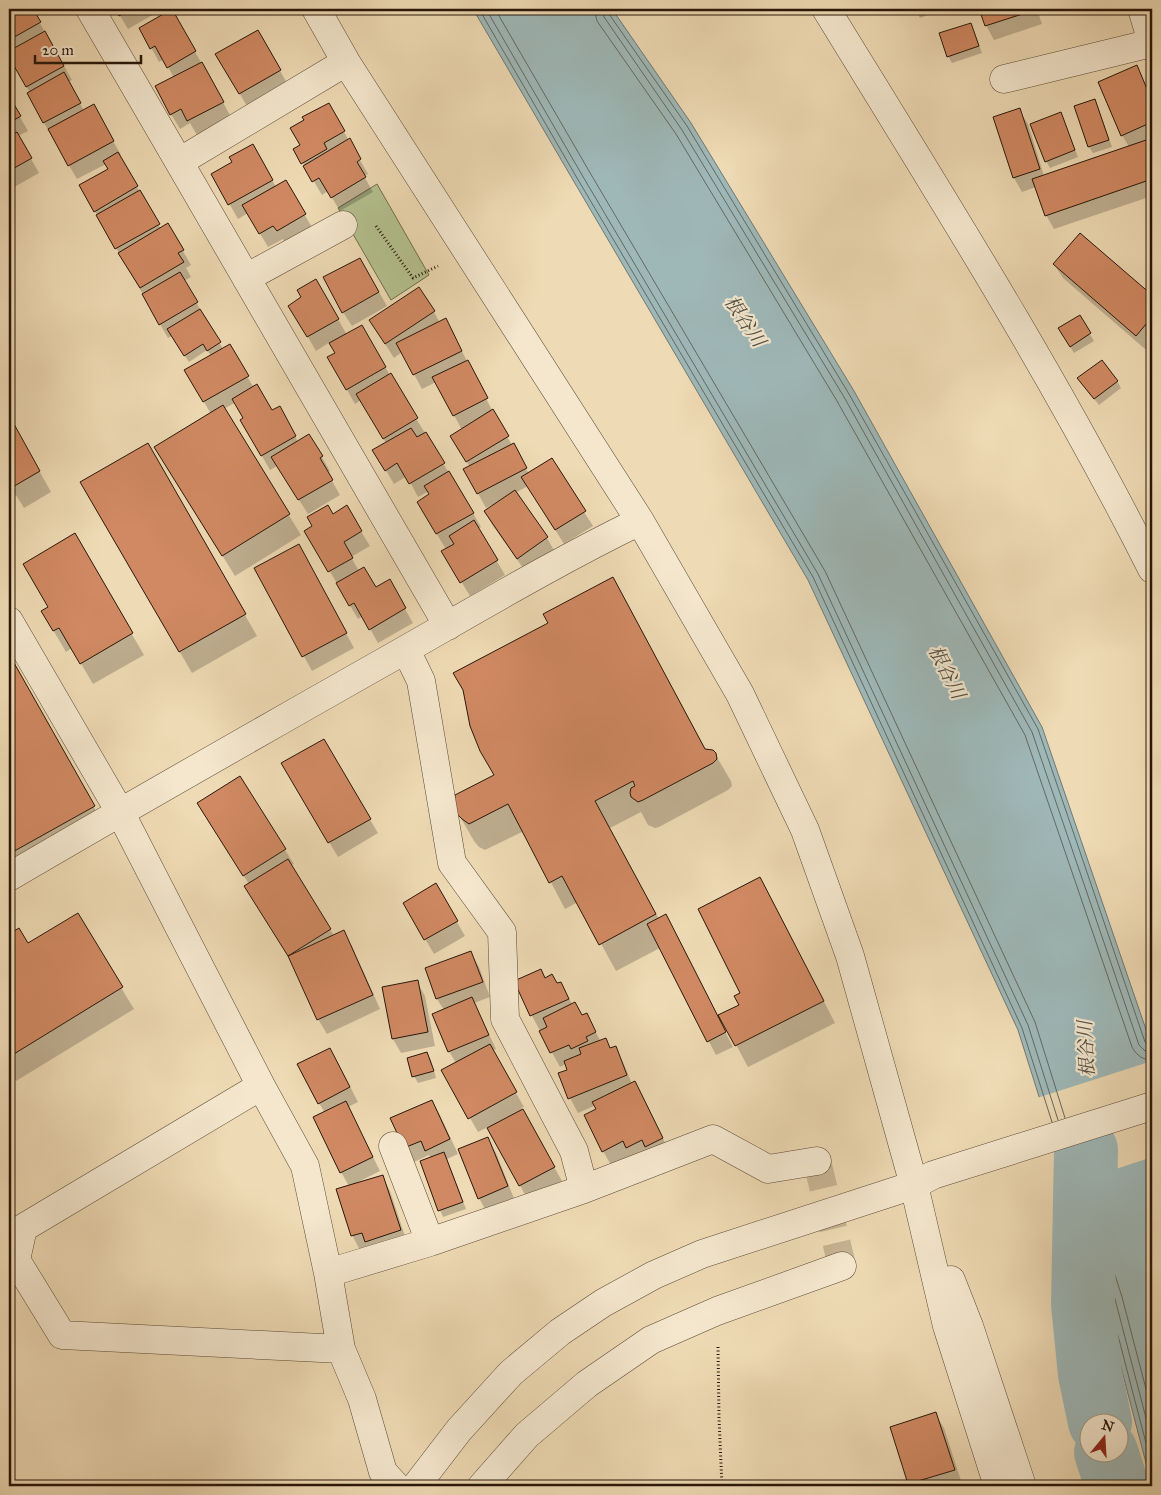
<svg xmlns="http://www.w3.org/2000/svg" width="1161" height="1495" font-family="'IM FELL Great Primer','Noto Serif JP',serif">
	<style>
		.green { fill: #b4c190; stroke: #6e6c4c }
		.water { fill: #9eb8b8; stroke: #6f7872 }
		.pier { fill: #eedab4 }
		.shadow { fill: #0003 }
		.lines { fill: none; stroke-linecap: round; stroke-linejoin: round }
		.shore { stroke: #636860; stroke-width: 1 }
		.river { stroke: #9eb8b8; stroke-width: 64 }
		.building { fill: #d08962; stroke: #281709 }
		.minor-tunnel { stroke: #c6b392; stroke-width: 28; stroke-dasharray: 28 14; stroke-linecap: butt }
		.minor-casing { stroke: #5a4834; stroke-width: 29 }
		.path { stroke: #281709; stroke-width: 3; stroke-dasharray: 1 2.5; stroke-linecap: butt }
		.minor { stroke: #f4e7ce; stroke-width: 28 }
		.labels { text-anchor: middle; dominant-baseline: central; stroke-width: 4.5; stroke-linejoin: round; paint-order: stroke }
		.water-label { font-size: 19px; font-style: italic; fill: #514f46; stroke: #f4e7ce }
	</style>
	<rect width="100%" height="100%" fill="#eedab4"/>
	<filter id="stains"><feTurbulence type="fractalNoise" baseFrequency=".004" numOctaves="4"/><feColorMatrix values="0 0 0 0 .2 0 0 0 0 .09 0 0 0 0 .02 0 0 0 .5 -.17"/></filter>
	<radialGradient id="worn" r=".72"><stop offset=".6" stop-color="#630" stop-opacity="0"/><stop offset="1" stop-color="#630" stop-opacity=".3"/></radialGradient>
	<!-- green -->
	<path class="green" d="M377 184 429 275 391 300 338 208Z"/>
	<!-- water -->
	<path class="water" d="M473 9H612L691 123 854 391 1042 727 1152 1047V1486L1104 1302 1018 1030 808 580 573 180Z"/>
	<!-- pier -->
	<path class="pier" d="M1152 1061V1157L1065 1186 1037 1098Z"/>
	<!-- shadow -->
	<path class="shadow" d="M9 9H32L72 80 68 82 84 111 93 106 121 155 119 156 161 229 168 225 191 265 186 268 191 277 184 281 223 349 229 346 254 388 272 412 279 408 298 442 309 435 330 471 327 472 340 495 308 514 277 466 270 470 241 420 245 418 236 402 224 409 301 535 235 576 168 468 211 414 186 371 211 356 207 350 189 362 172 336 168 338 80 185 109 169 106 164 77 179 44 123 28 94 30 93 11 58 9 59Z
		M116 9H163L128 29Z
		M915 9H944L920 18Z
		M980 9H1037L1042 24 994 40 986 25Z
		M172 11 203 66 231 117 197 135 190 123 180 129 171 114 157 86 174 78 164 59 159 62 141 29Z
		M971 24 974 31 982 53 952 63 948 56Z
		M258 32 288 85 248 108 217 54Z
		M1136 67 1152 99V196L1054 229 1046 215 1036 187 1022 192 1014 178 1019 110 1028 124 1044 176 1129 147 1122 135Z
		M9 98 28 131 18 136 39 173 9 190Z
		M1094 101 1098 107 1112 147 1093 153 1089 147 1076 107Z
		M328 104 368 174 364 176 373 192 340 211 328 191 322 195 295 150 302 146Z
		M1060 114 1078 157 1050 168 1046 161Z
		M252 145 276 187 285 182 313 229 286 245 283 239 268 247 248 213 238 219 213 175 234 163Z
		M1080 235 1152 297V340L1145 349 1063 278 1054 264Z
		M360 259 387 306 352 326 343 312Z
		M316 280 347 335 361 327 473 513 481 527 478 529 505 575 470 596 443 552 447 551 418 503 431 495 429 491 418 497 407 476 394 484 374 450 386 443 361 400 355 404 329 358 337 354 330 342 316 351 290 306 303 298Z
		M434 312 440 323 446 320 494 414 529 474 584 512 593 526 564 544 528 486 515 493 547 538 555 552 526 572 493 526 485 512 495 505 494 504 486 508 465 470 470 467 451 436 462 430 436 382 422 389 402 352 394 358 370 320Z
		M1079 316 1094 341 1074 353 1059 329Z
		M1117 381 1121 388 1099 405 1083 385Z
		M9 417 51 492 24 508 16 495 9 499Z
		M147 445 257 636 192 673 82 482Z
		M346 507 370 546 351 557 359 571 376 589 389 581 413 623 378 643 363 616 358 619 306 531Z
		M74 535 144 655 93 684 72 648 66 652 42 611 49 607Z
		M306 560 354 648 312 671 255 568Z
		M613 578 706 750 715 754 731 781 732 786 728 790 659 827 655 828 648 825 641 812 610 828 659 919 673 930 733 1047 716 1055 660 948 616 971 578 902 565 909 524 831 485 850 479 847 474 841 458 813 495 776 549 624Z
		M9 656 109 834 9 890Z
		M323 740 378 833 338 857 283 764Z
		M240 778 285 850 294 864 291 865 334 936 343 932 352 946 380 1009 327 1034 318 1019 290 959 254 900 249 884 207 818Z
		M436 885 465 936 434 954 404 903Z
		M772 900 835 1023 748 1067 720 1015 740 1005 742 993Z
		M77 915 134 1009 16 1081 9 1068V936L19 930 28 945Z
		M471 953 479 967 490 997 474 1003 496 1049 492 1051 524 1107 521 1108 562 1181 528 1200 488 1127 478 1132 443 1071 456 1063 449 1051 444 1010 437 999 426 969Z
		M545 979 557 984 561 983 572 1004 594 1029 601 1042 611 1049 615 1048 623 1062 632 1084 635 1083 643 1097 670 1153 635 1162 632 1155 611 1165 603 1151 598 1110 596 1105 578 1113 570 1098 560 1074 569 1071 566 1064 560 1067 532 1016 516 981Z
		M417 982 425 996 435 1046 401 1053 393 1039Z
		M427 1053 431 1060 436 1078 418 1083 414 1076Z
		M338 1063 358 1102 348 1107 380 1171 358 1182V1184L382 1176 390 1191 408 1245 360 1250 352 1235 349 1186 341 1172 325 1113 319 1103Z
		M432 1101 440 1115 458 1154 447 1159 466 1209 443 1217 440 1210 431 1158 429 1155 414 1162 405 1148Z
		M488 1139 496 1153 515 1201 487 1213 479 1198Z
		M935 1414 944 1428 962 1484 955 1486H911L891 1428Z"/>
	<g class="lines">
		<!-- shore -->
		<path class="shore" d="M479 9 577 178 813 577 1022 1028 1052 1122
			M486 9 582 175 818 574 1028 1025 1058 1120
			M495 9 589 171 825 571 1035 1022 1065 1118
			M594 9 597 21 676 134 837 401 1025 735 1132 1047C1137 1056 1143 1060 1152 1060
			M602 9 604 17 682 130 844 397 1032 732 1139 1045 1145 1051 1152 1052
			M608 9 609 14 687 126 849 394 1038 729 1145 1042 1148 1045 1152 1046
			M1074 1146 1122 1297 1152 1412
			M1067 1148 1115 1299 1152 1441
			M1061 1150 1109 1301 1152 1466"/>
		<!-- river -->
		<path class="river" d="M1086 1150 1083 1304 1090 1374 1100 1422
			M1106 1452 1117 1486"/>
	</g>
	<!-- building -->
	<path class="building" d="M9 9H33L41 22 9 40Z
		M115 9H131L119 16Z
		M172 9 196 51 167 68 155 46 150 49 139 28Z
		M979 9H1035V10L985 26Z
		M971 23 979 46 947 57 939 33Z
		M258 30 281 70 239 94 215 54Z
		M45 31 64 66 26 87 9 57V51Z
		M202 62 224 102 187 121 181 109 170 115 155 86Z
		M1137 65 1152 101V122L1121 136 1098 82Z
		M64 72 81 103 43 123 27 93Z
		M9 96 21 116 9 123Z
		M1095 99 1109 140 1088 147 1074 106Z
		M329 103 345 131 324 143 327 149 301 164 293 149 300 145 290 128 304 120 302 117Z
		M94 104 114 141 68 166 48 129Z
		M1020 108 1040 169 1013 178 993 117Z
		M1061 112 1075 150 1045 162 1030 124Z
		M17 132 32 158 9 171V136Z
		M350 138 361 159 357 162 366 177 331 198 319 178 312 182 303 166Z
		M1152 138V179L1045 216 1032 179Z
		M253 144 273 180 228 205 211 174 232 162 229 157Z
		M118 152 138 186 94 212 79 185 108 169 103 161Z
		M286 180 306 214 277 231 273 226 259 234 242 205Z
		M140 190 160 224 115 249 96 215Z
		M168 223 184 250 178 253 184 262 140 288 118 253Z
		M1080 233 1152 295V317L1136 336 1053 264Z
		M360 258 379 292 342 313 323 277Z
		M180 272 198 302 159 325 142 294Z
		M316 279 339 319 307 337 288 306 301 297 297 290Z
		M419 287 435 311 385 344 369 320Z
		M200 309 221 342 207 351 203 344 184 356 167 329Z
		M1080 315 1091 333 1070 347 1058 328Z
		M446 318 462 351 413 375 396 343Z
		M362 325 386 367 346 390 327 357 335 353 329 343Z
		M230 344 249 376 203 402 184 370Z
		M468 360 488 398 453 416 432 377Z
		M1102 360 1118 381 1094 399 1077 378Z
		M391 373 418 418 383 439 356 394Z
		M257 384 272 410 280 406 296 436 261 456 240 420 243 418 232 399Z
		M223 405 290 514 222 556 154 447Z
		M493 409 509 436 466 462 450 436Z
		M9 415 40 471 11 488 9 484Z
		M411 428 417 437 426 432 445 463 409 484 397 463 385 471 372 450Z
		M309 434 323 456 320 458 333 480 298 500 271 457Z
		M148 443 246 614 179 652 80 482Z
		M514 443 527 468 477 494 463 469Z
		M552 458 586 511 555 530 521 477Z
		M449 471 474 513 436 534 417 502 429 494 424 486Z
		M515 490 548 537 517 559 484 511Z
		M328 505 333 514 347 505 362 531 344 542 353 558 328 572 304 531 312 526 307 517Z
		M474 520 498 560 460 583 441 551 454 544 449 536Z
		M75 533 133 633 80 664 59 628 53 631 41 611 48 607 23 564Z
		M299 544 347 633 302 657 254 568Z
		M364 567 376 587 390 579 406 608 369 630 354 603 349 606 336 583Z
		M613 577 705 749 713 750 716 753 717 759 713 763 643 800 638 802 631 797 630 793 631 788 635 786 633 781 595 801 656 914 599 945 562 876 549 883 508 804 469 824 462 819 456 813 454 805 455 795 494 775 480 751 470 726 463 690 453 673 548 623 543 614Z
		M9 654 95 806 9 854Z
		M324 739 371 819 328 843 281 763Z
		M240 776 286 849 243 876 197 803Z
		M288 859 331 929 288 956 244 886Z
		M760 877 824 1001 735 1046 718 1015 739 1005 734 996 740 993 698 909Z
		M436 883 458 921 424 940 403 903Z
		M78 913 123 987 9 1057V934L19 928 28 943Z
		M666 914 726 1032 707 1042 647 924Z
		M344 930 373 995 317 1020 288 956Z
		M471 951 483 982 436 999 425 968Z
		M541 969 545 978 552 974 557 983 561 982 569 999 530 1016 514 981Z
		M418 980 428 1032 392 1039 382 987Z
		M472 997 489 1035 448 1052 432 1014Z
		M575 1002 582 1015 587 1013 596 1032 586 1037 588 1041 571 1049 569 1045 550 1053 539 1031 547 1027 543 1018Z
		M606 1038 610 1048 616 1046 627 1075 568 1099 558 1073 567 1070 564 1061 581 1054 579 1048Z
		M490 1044 517 1092 468 1119 441 1070Z
		M330 1048 350 1087 318 1104 297 1064Z
		M427 1052 434 1071 412 1077 407 1058Z
		M635 1081 663 1138 645 1147 642 1140 626 1148 623 1141 602 1152 584 1115 596 1109 592 1102Z
		M432 1100 450 1139 425 1151 421 1141 404 1148 390 1118Z
		M346 1101 373 1157 340 1173 313 1117Z
		M523 1109 555 1167 519 1186 487 1128Z
		M488 1137 508 1186 478 1199 458 1149Z
		M444 1152 463 1202 438 1211 420 1161Z
		M383 1175 401 1230 365 1242 362 1233 351 1236 336 1189Z
		M936 1412 955 1470 908 1484 890 1427Z"/>
	<g class="lines">
		<!-- minor-tunnel -->
		<path class="minor-tunnel" d="M817 1161 842 1266"/>
		<!-- minor casing -->
		<g class="minor-casing">
			<path id="minor" d="M90 9 179 162
				M316 9 346 62 640 521 740 694 805 830 850 956 914 1185 947 1326 998 1486
				M826 9C939 193 1055 376 1152 569
				M1142 9 1152 42
				M346 62 179 162 448 626
				M1004 79 1152 43
				M246 278 343 225
				M9 621 120 812 261 1086 305 1166 328 1273 341 1349 362 1399 383 1472 396 1486
				M406 650 421 681 452 863 502 932 505 1019 574 1151 584 1189
				M9 877C135 803 262 731 389 659 472 612 554 563 640 521
				M261 1086 23 1228 16 1260 62 1335 341 1349
				M393 1146 430 1242
				M328 1273 430 1242 584 1189 713 1139 768 1169 817 1161
				M951 1280 969 1326 1022 1486
				M416 1486 459 1430 511 1373 560 1332 603 1303 654 1275 702 1254 914 1185 933 1175 1152 1106
				M482 1486 527 1435 587 1384 651 1340 717 1311 842 1266"/>
		</g>
		<!-- path -->
		<path class="path" d="M376 226 413 278 438 266
			M718 1347 719 1418 722 1486"/>
		<!-- minor -->
		<use href="#minor" class="minor"/>
	</g>
	<g class="labels">
		<!-- water labels -->
		<g class="water-label">
			<text transform="translate(745 321) rotate(56)">根谷川</text>
			<text transform="translate(947 672) rotate(63)">根谷川</text>
			<text transform="translate(1086 1049) rotate(-93)">根谷川</text>
		</g>
	</g>
	<!-- margin -->
	<rect width="1161" height="1495" fill="none" stroke="#eedab4" stroke-width="30"/>
	<rect x="10" y="10" width="1141" height="1475" fill="none" stroke="#281709" stroke-width="2.5"/>
	<rect x="15" y="15" width="1131" height="1465" fill="none" stroke="#281709"/>
	<!-- north arrow -->
	<g transform="translate(1104 1438) rotate(18)"><circle r="24" fill="#f4e7ce" stroke="#a2947f"/>
	<path d="M0-4L9 19L0 12L-9 19Z" fill="#8f2418"/>
	<text y="-8" font-size="14" font-weight="bold" text-anchor="middle" fill="#281709">N</text>
	</g>
	<!-- scale -->
	<path d="M35 55v8h106v-8" fill="none" stroke="#281709" stroke-width="2.5"/>
	<text x="42" y="55" font-size="15" fill="#281709" stroke="#f4e7ce" stroke-width="4" paint-order="stroke">20 m</text>
	<rect width="100%" height="100%" filter="url(#stains)"/>
	<rect width="100%" height="100%" fill="url(#worn)"/>
</svg>
